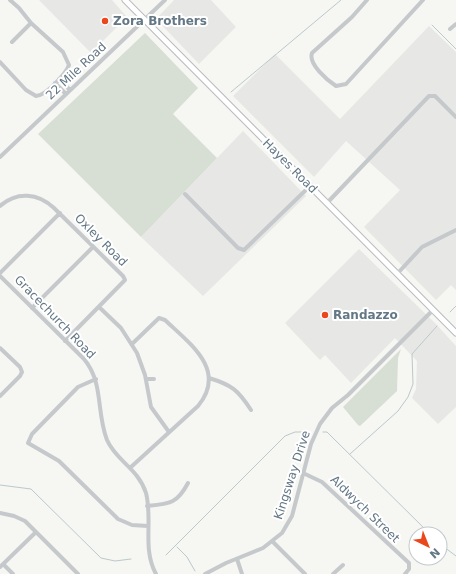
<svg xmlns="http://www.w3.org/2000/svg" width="456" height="574" font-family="'DejaVu Sans',sans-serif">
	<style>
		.built { fill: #e7e8e6 }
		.green { fill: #d7ded3 }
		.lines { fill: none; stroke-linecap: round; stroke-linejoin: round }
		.stream { stroke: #bbc8cc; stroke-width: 1 }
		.major-casing { stroke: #b8bcc0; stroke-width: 7 }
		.minor { stroke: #c5c9cc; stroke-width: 4 }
		.major { stroke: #fff; stroke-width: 5 }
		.poi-dot { fill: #eb471d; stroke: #fff; stroke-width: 1.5 }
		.labels { text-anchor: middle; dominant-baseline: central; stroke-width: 4; stroke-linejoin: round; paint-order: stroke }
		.poi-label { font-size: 12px; font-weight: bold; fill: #637785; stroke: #fff; text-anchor: start }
		.street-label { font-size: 12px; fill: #637785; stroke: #fff }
	</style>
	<rect width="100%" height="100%" fill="#f6f6f2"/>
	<!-- built -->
	<path class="built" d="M39 0H112L127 17 91 53Z
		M174 0H211L236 27 199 64 156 19Z
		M429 26 456 52V290L451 285 436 300 364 227 400 190 346 141 314 177 233 96 275 54 340 119Z
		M243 131 306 196 203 296 141 237Z
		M359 249 436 324 456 346V407L438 424 412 398 416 389 417 361 395 338 351 383 325 355 320 360 285 323Z"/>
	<!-- green -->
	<path class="green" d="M145 33 198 88 173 114 217 158 141 237 38 134Z
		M401 349 398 358 397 391 360 426 358 425 343 407Z"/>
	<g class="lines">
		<!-- stream -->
		<path class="stream" d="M432 25 456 49
			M231 92 341 0
			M450 312 456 306
			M323 432H327L332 437 430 534
			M350 454 398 411 408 397 413 384 412 354 437 326
			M0 485 31 489 101 558 115 561 131 559
			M440 544 456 556
			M177 547 187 557 195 571
			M166 555 285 436 295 432H307"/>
		<!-- major casing -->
		<g class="major-casing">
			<path id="major" d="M125 0 456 333"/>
		</g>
		<!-- minor -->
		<path class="minor" d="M367 0 352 17 312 53C308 64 327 80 336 86L346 84 423 0
			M450 29 456 24
			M12 42 31 23
			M0 62 26 90 36 96C45 96 66 74 69 65L63 52 31 23 19 8 10 0
			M59 79 70 90
			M55 83 66 94
			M0 157 165 0
			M185 194 238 248 244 250 310 186
			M327 203 429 96H435L456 117
			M0 206C17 191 38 193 54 208L123 276 125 280 65 341
			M0 273 60 213
			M397 274 422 247 456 230
			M0 276 84 359C104 383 96 412 107 440 116 461 138 468 146 493 153 520 142 549 156 574
			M99 307 121 328 137 353 145 375 151 407 169 432
			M32 308 93 247
			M0 348 20 367 22 372 20 376 0 396
			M209 378C232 385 238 390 251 410
			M96 379 78 387 32 434 28 443 59 461 118 519 132 525 148 526
			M146 379H154
			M131 467 198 406C228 370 189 343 165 320L159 318 132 344
			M303 473 322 482 409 563V569L405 574
			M147 506C169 504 177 504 188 483
			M0 513 14 516 25 521 78 574
			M273 542 305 574
			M237 559 242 574
			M3 564 13 574
			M0 567 36 532
			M205 574 226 563 263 548 282 533 292 516 311 444 320 424 332 408 348 395 433 310
			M333 574 343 565"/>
		<!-- major -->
		<use href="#major" class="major"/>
	</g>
	<!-- markers -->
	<g class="poi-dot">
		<circle cx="105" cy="21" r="4"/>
		<circle cx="325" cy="315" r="4"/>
	</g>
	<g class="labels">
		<!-- poi labels -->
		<g class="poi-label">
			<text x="113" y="21">Zora Brothers</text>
			<text x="333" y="315">Randazzo</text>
		</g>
		<!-- street labels -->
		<g class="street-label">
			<text transform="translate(76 71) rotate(-43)">22 Mile Road</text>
			<text transform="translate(290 166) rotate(45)">Hayes Road</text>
			<text transform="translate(101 240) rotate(45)">Oxley Road</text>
			<text transform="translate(55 317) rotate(46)">Gracechurch Road</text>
			<text transform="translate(292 475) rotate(-72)">Kingsway Drive</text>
			<text transform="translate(365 509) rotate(44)">Aldwych Street</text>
		</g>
	</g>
	<!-- north arrow -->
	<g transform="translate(428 546) rotate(137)"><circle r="19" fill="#ffffff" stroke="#c1c9ce"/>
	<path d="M0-3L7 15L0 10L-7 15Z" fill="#eb471d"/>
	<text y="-6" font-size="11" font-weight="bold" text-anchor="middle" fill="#637785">N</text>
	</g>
</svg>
